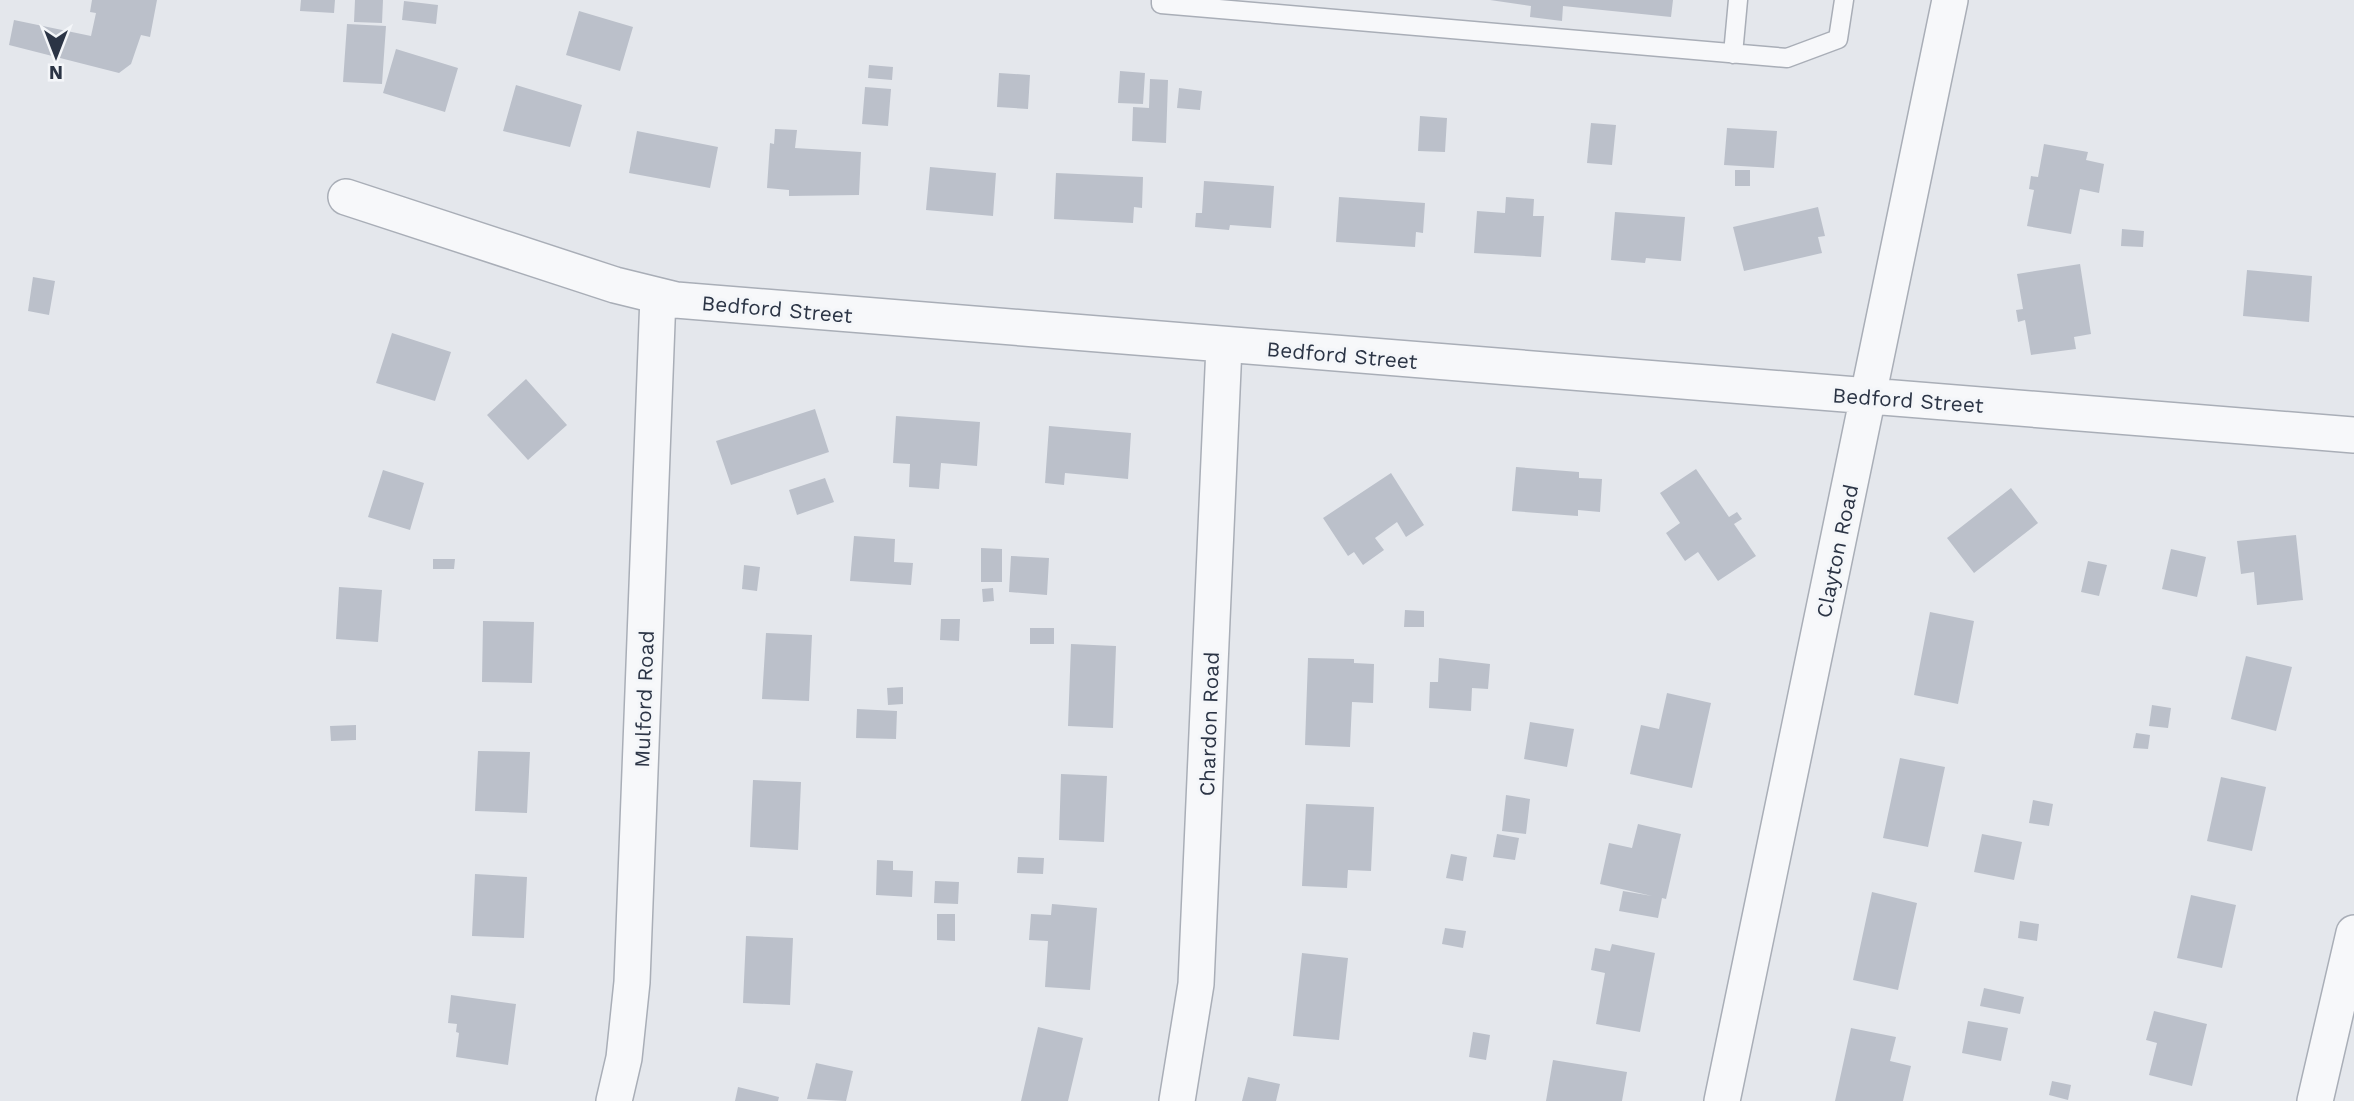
<svg xmlns="http://www.w3.org/2000/svg" width="2354" height="1101" font-family="'Work Sans',sans-serif">
	<style>
		.building { fill: #bbc0ca }
		.lines { fill: none; stroke-linecap: round; stroke-linejoin: round }
		.service-casing { stroke: #a9aeb7; stroke-width: 21 }
		.minor-casing { stroke: #a9aeb7; stroke-width: 38 }
		.service { stroke: #f7f8fa; stroke-width: 18 }
		.minor { stroke: #f7f8fa; stroke-width: 35 }
		.labels { text-anchor: middle; dominant-baseline: central; stroke-width: 6; stroke-linejoin: round; paint-order: stroke }
		.street-label { font-size: 21px; fill: #2b3445; stroke: #f4f6f9 }
	</style>
	<rect width="100%" height="100%" fill="#e4e7ec"/>
	<!-- building -->
	<path class="building" d="M92 0H157L150 37 141 35 131 64 119 73 9 45 14 20 91 36 96 13 90 12Z
		M301 0H335L334 13 300 11Z
		M355 0H383L382 23 354 22Z
		M1490 0H1673L1671 17 1563 6 1562 21 1530 17 1531 6Z
		M404 1 438 5 436 24 402 20Z
		M579 11 633 27 620 71 566 55Z
		M347 24 386 26 382 84 343 82Z
		M396 49 458 68 445 112 383 93Z
		M869 65 893 67 892 80 868 78Z
		M1120 71 1145 73 1143 104 1118 103Z
		M999 73 1030 75 1028 109 997 107Z
		M1150 79 1168 80 1166 143 1132 141 1133 107 1149 108Z
		M516 85 582 105 570 147 503 131Z
		M865 87 891 89 888 126 862 124Z
		M1179 88 1202 91 1200 110 1177 108Z
		M1420 116 1447 118 1445 152 1418 151Z
		M1591 123 1616 125 1612 165 1587 163Z
		M1727 128 1777 131 1774 168 1724 165Z
		M775 129 797 130 795 148 861 152 859 195 789 196V190L767 188 770 143 774 144Z
		M637 131 718 147 710 188 629 173Z
		M2044 144 2088 152 2086 160 2104 164 2099 193 2080 189 2071 234 2027 226 2034 190 2029 189 2031 176 2038 177Z
		M930 167 996 173 993 216 926 210Z
		M1735 170H1750V186H1735Z
		M1056 173 1143 177 1142 208 1134 207 1133 223 1054 219Z
		M1204 181 1274 186 1271 228 1230 225 1229 230 1195 227 1196 213H1202Z
		M1339 197 1425 203 1423 233 1416 232 1415 247 1336 242Z
		M1506 197 1534 199 1533 216H1544L1541 257 1474 253 1477 211 1505 213Z
		M1818 207 1825 236 1818 237 1822 253 1744 271 1733 227Z
		M1615 212 1685 217 1681 261 1646 258 1645 263 1611 260Z
		M2122 229 2144 231 2143 247 2121 246Z
		M2080 264 2091 334 2074 337 2076 349 2031 355 2025 320 2018 322 2016 310 2023 309 2017 274Z
		M2247 270 2312 276 2309 322 2243 316Z
		M33 277 55 281 49 315 28 311Z
		M392 333 451 352 435 401 376 383Z
		M526 379 567 425 528 460 487 415Z
		M815 409 829 452 731 485 716 441Z
		M896 416 980 422 977 466 941 463 939 489 909 487 910 464 893 463Z
		M1049 426 1131 433 1128 479 1065 473 1064 485 1045 483Z
		M1516 467 1579 472V478L1602 479 1600 512 1578 510V516L1512 511Z
		M1696 469 1729 517 1737 512 1742 519 1734 524 1756 556 1718 581 1698 552 1685 561 1666 533 1680 523 1660 493Z
		M383 470 424 483 410 530 368 517Z
		M1391 473 1424 525 1406 537 1397 522 1375 538 1384 550 1363 565 1354 552 1348 556 1323 518Z
		M825 478 834 502 797 515 789 490Z
		M2011 488 2038 523 1974 573 1947 538Z
		M2296 535 2303 600 2257 605 2254 572 2241 574 2237 541Z
		M854 536 895 539 894 562 913 563 911 585 850 581Z
		M981 548 1002 549V582H981Z
		M2171 549 2206 557 2197 597 2162 589Z
		M1011 556 1049 558 1047 595 1009 592Z
		M433 559H455L454 569H433Z
		M2088 561 2107 565 2099 596 2081 592Z
		M744 565 760 567 757 591 742 589Z
		M339 587 382 590 378 642 336 639Z
		M993 588 994 601 983 602 982 589Z
		M1405 610 1424 611V627H1404Z
		M1930 612 1974 621 1958 704 1914 695Z
		M941 619H960L959 641 940 640Z
		M483 621 534 622 532 683 482 682Z
		M1030 628H1054V644H1030Z
		M766 633 812 635 809 701 762 699Z
		M1071 644 1116 646 1113 728 1068 726Z
		M2246 656 2292 667 2276 731 2231 719Z
		M1308 658 1354 659V663L1374 664 1373 703 1352 702 1350 747 1305 745Z
		M1439 658 1490 664 1488 689 1472 688 1471 711 1429 708 1430 682H1438Z
		M903 687V704L888 705 887 688Z
		M1667 693 1711 703 1692 788 1630 774 1641 725 1659 729Z
		M2152 705 2171 708 2168 728 2149 726Z
		M857 709 897 711 896 739 856 738Z
		M1530 722 1574 729 1567 767 1524 759Z
		M356 725V740L331 741 330 726Z
		M2136 733 2150 735 2148 749 2133 748Z
		M478 751 530 752 527 813 475 811Z
		M1900 758 1945 767 1928 847 1883 838Z
		M1061 774 1107 776 1104 842 1059 840Z
		M2221 777 2266 787 2252 851 2207 841Z
		M753 780 801 782 798 850 750 847Z
		M1506 795 1530 799 1526 834 1502 831Z
		M2033 800 2053 804 2049 826 2029 823Z
		M1306 804 1374 807 1371 871 1348 870 1347 888 1302 886Z
		M1638 824 1681 834 1666 899 1662 898 1658 918 1619 911 1623 891 1652 896 1600 884 1609 843 1632 848Z
		M1497 834 1519 838 1515 860 1493 857Z
		M1982 834 2022 842 2014 880 1974 872Z
		M1451 854 1467 857 1463 881 1446 878Z
		M1018 857 1044 858 1043 874 1017 873Z
		M877 860 893 861V870L913 871 912 897 876 895Z
		M475 874 527 877 524 938 472 936Z
		M935 881 959 882 958 904 934 903Z
		M1872 892 1917 903 1898 990 1853 980Z
		M2191 895 2236 905 2222 968 2177 958Z
		M1052 904 1097 908 1090 990 1045 987 1048 941 1029 940 1031 914 1051 915Z
		M937 914H955V941L937 940Z
		M2020 921 2039 924 2037 941 2018 938Z
		M1445 928 1466 931 1463 948 1442 944Z
		M746 936 793 938 790 1005 743 1003Z
		M1612 944 1655 953 1640 1032 1596 1024 1605 973 1591 970 1595 948 1610 951Z
		M1302 953 1348 958 1339 1040 1293 1036Z
		M1984 988 2024 997 2020 1014 1980 1006Z
		M451 995 516 1004 508 1065 456 1057 459 1033 456 1032 457 1024 448 1023Z
		M2154 1011 2207 1024 2192 1086 2149 1075 2157 1043 2146 1040Z
		M1968 1021 2008 1028 2001 1061 1962 1053Z
		M1038 1027 1083 1038 1068 1101H1021Z
		M1851 1028 1896 1037 1890 1061 1911 1066 1903 1101H1835Z
		M1473 1032 1490 1035 1486 1060 1469 1057Z
		M1553 1060 1627 1072 1622 1101H1546Z
		M816 1063 853 1071 846 1101 807 1099Z
		M1248 1077 1280 1084 1276 1101H1242Z
		M2052 1081 2071 1085 2068 1100 2049 1095Z
		M738 1087 779 1097 778 1101H735Z"/>
	<g class="lines">
		<!-- service casing -->
		<g class="service-casing">
			<path id="service" d="M1161 0V4L1787 58 1838 39 1844 0
				M1733 54 1738 0"/>
		</g>
		<!-- minor casing -->
		<g class="minor-casing">
			<path id="minor" d="M346 197 615 285 676 300 2354 435
				M614 1101 624 1058 632 982 658 296
				M1177 1101 1196 984 1224 346
				M1722 1101 1950 0
				M2315 1101 2354 933"/>
		</g>
		<!-- service -->
		<use href="#service" class="service"/>
		<!-- minor -->
		<use href="#minor" class="minor"/>
	</g>
	<g class="labels">
		<!-- street labels -->
		<g class="street-label">
			<text transform="translate(777 309) rotate(5)">Bedford Street</text>
			<text transform="translate(1342 355) rotate(5)">Bedford Street</text>
			<text transform="translate(1908 400) rotate(4)">Bedford Street</text>
			<text transform="translate(1837 551) rotate(-78)">Clayton Road</text>
			<text transform="translate(644 699) rotate(-88)">Mulford Road</text>
			<text transform="translate(1209 724) rotate(-88)">Chardon Road</text>
		</g>
	</g>
	<!-- north arrow -->
	<g transform="translate(56 56) rotate(180)" stroke="#f4f6f9" stroke-width="5" paint-order="stroke">
	<path d="M0-5L12 26L0 18L-12 26Z" fill="#2b3445"/>
	<text y="-10" font-size="19" font-weight="bold" text-anchor="middle" fill="#2b3445">N</text>
	</g>
</svg>
